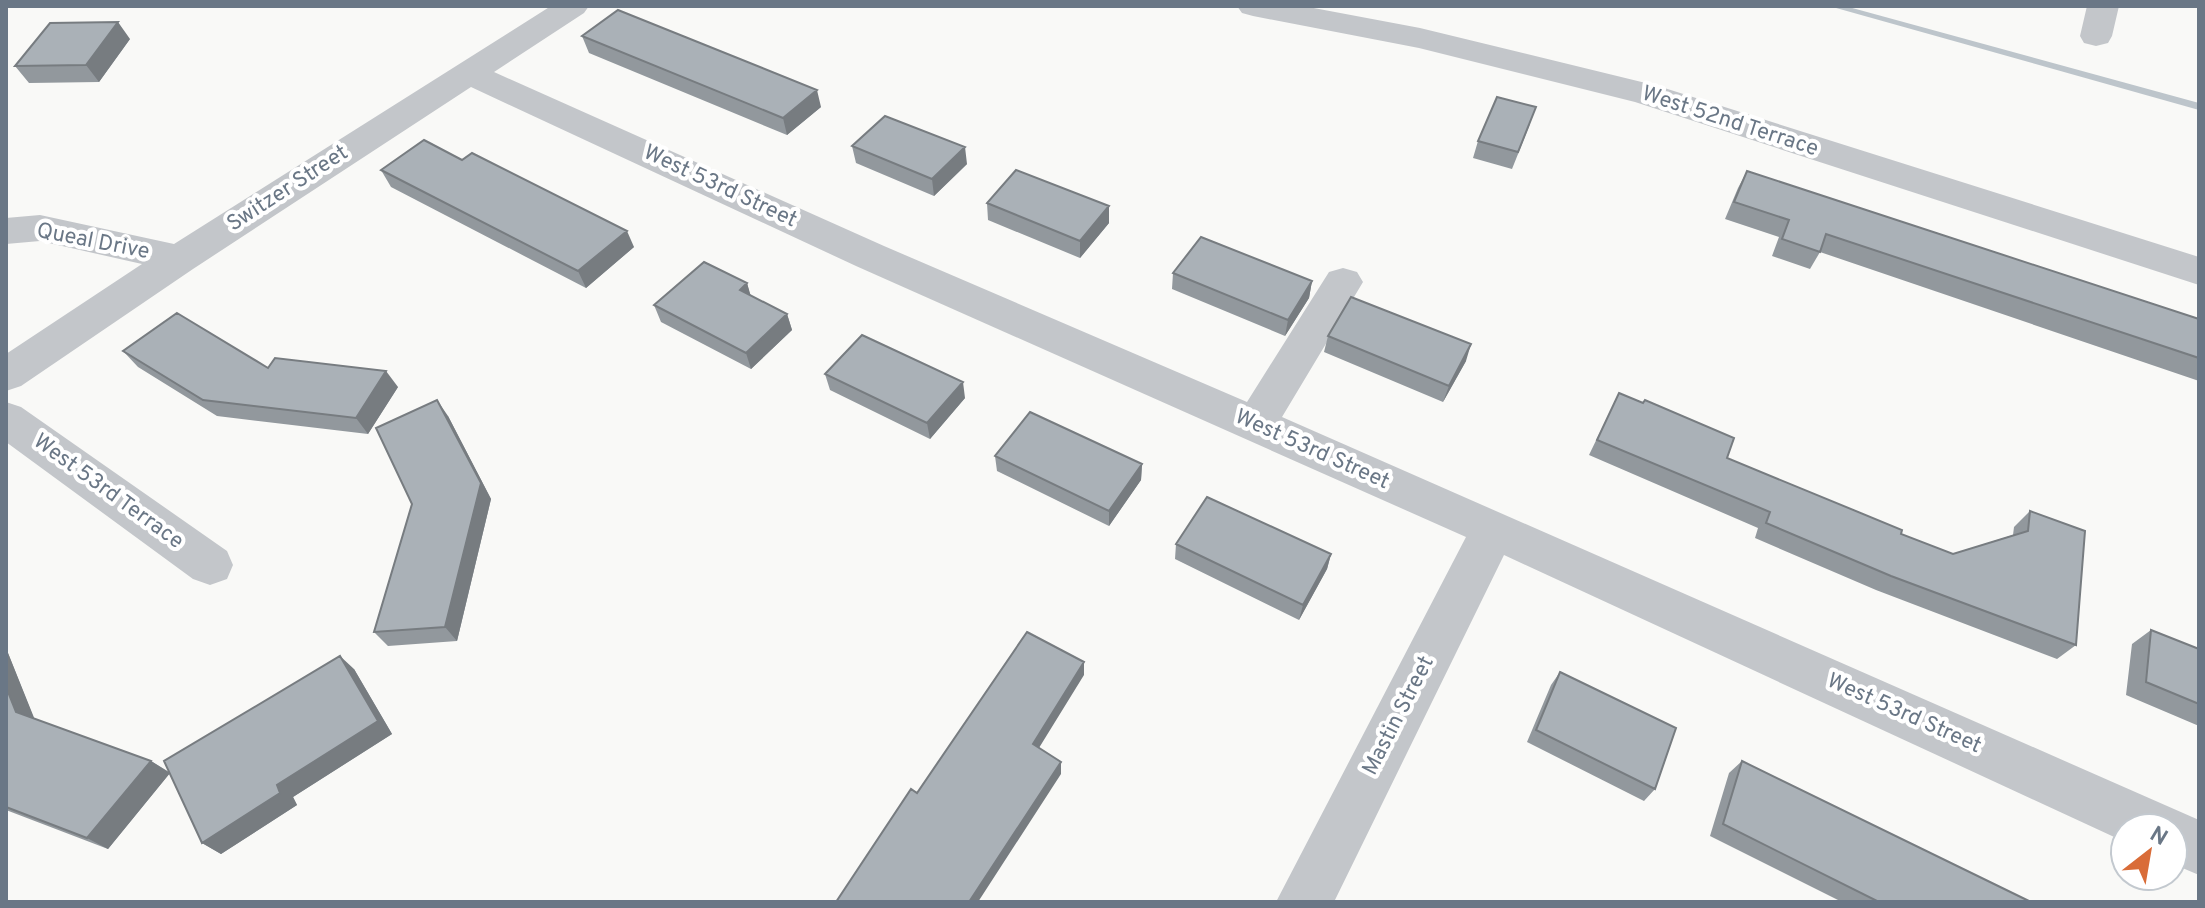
<svg xmlns="http://www.w3.org/2000/svg" width="2205" height="908" font-family="Overpass,sans-serif">
	<style>
		.lines { fill: none; stroke-linecap: round; stroke-linejoin: round }
		.stream { fill: #bdc5cb; fill-rule: evenodd }
		.minor { fill: #c3c6ca; fill-rule: evenodd }
		.wall { fill: #92989d }
		.shaded-wall { fill: #777c80 }
		.building { fill: #aab1b7; stroke: #777c80; stroke-width: 2 }
		.labels { text-anchor: middle; dominant-baseline: central; stroke-width: 8; stroke-linejoin: round; paint-order: stroke }
		.street-label { font-size: 22px; fill: #6a7786; stroke: #fff }
	</style>
	<rect width="100%" height="100%" fill="#f9f9f7"/>
	<g class="lines">
		<!-- stream -->
		<path class="stream" d="M1829 6H1845L2199 103V110Z"/>
		<!-- minor -->
		<path class="minor" d="M551 6H589L584 13 494 72 884 246 1247 402 1329 272 1343 268 1357 272 1363 282 1282 417 2199 820V875L2173 864V828H2125V842L1504 555 1334 902H1276L1466 537 856 266 471 87 193 269 21 386 6 391V354L142 264 40 241 6 244V218L40 215 174 244Z
			M1237 6H1303L1420 28 1658 86 2199 257V285L1635 102 1419 48 1253 16 1242 13Z
			M2087 6H2119L2112 36 2108 43 2096 46 2084 43 2080 36Z
			M6 402 21 407 227 551 233 565 227 579 210 585 193 579 6 442Z"/>
	</g>
	<!-- wall -->
	<path class="wall" d="M582 36 821 107 787 135 589 53Z
		M130 39 99 82 29 83 15 66Z
		M1530 124 1512 169 1473 158 1478 141Z
		M852 146 967 164 934 196 856 163Z
		M381 170 634 247 586 288 391 187Z
		M1747 171 2199 319V381L1820 252 1810 269 1772 256 1779 237 1725 219 1738 188Z
		M987 203 1109 223 1080 258 988 220Z
		M1173 273 1312 281 1309 298 1285 336 1172 289Z
		M747 283 750 295 787 314 792 330 751 369 661 322 654 305Z
		M1328 336 1466 361 1443 402 1324 352Z
		M123 351 268 368 398 387 368 434 217 416 138 367Z
		M825 374 965 398 930 439 830 390Z
		M1619 393 1727 458 1901 534 1953 554 2013 535 2014 527 2030 511 2076 645 2057 659 1876 590 1755 538 1758 528 1589 455Z
		M448 416 491 499 457 641 388 646 374 632Z
		M995 456 1142 464 1141 480 1109 526 997 471Z
		M1176 544 1331 554 1327 569 1299 620 1175 559Z
		M2151 630 2199 649V726L2126 695 2132 644Z
		M6 648 34 719 151 761 169 772 354 669 392 734 293 797 297 805 221 854 202 843 170 773 108 849 6 810Z
		M1560 672 1655 789 1644 801 1527 742 1551 685Z
		M1742 761 2031 902H1842L1710 836 1729 773Z"/>
	<!-- shaded-wall -->
	<path class="shaded-wall" d="M118 22 130 39 99 82 86 65Z
		M817 90 821 107 787 135 783 118Z
		M965 147 967 164 934 196 932 179Z
		M1109 206V223L1080 258V241Z
		M627 231 634 247 586 288 578 271Z
		M1312 281 1309 298 1285 336 1288 320Z
		M747 283 752 300 740 290Z
		M787 314 792 330 751 369 746 353Z
		M1471 344 1466 361 1443 402 1449 386Z
		M386 371 398 387 368 434 356 418Z
		M963 382 965 398 930 439 927 423Z
		M437 400 448 416 491 499 457 641 445 627Z
		M1142 464 1141 480 1109 526V511Z
		M1331 554 1327 569 1299 620 1303 605Z
		M6 648 37 725 16 712 6 687Z
		M340 656 354 669 392 734 293 797 297 805 221 854 202 843 277 785Z
		M1084 662V675L1034 756 1033 744Z
		M151 761 170 773 108 849 87 838Z
		M1061 762V774L978 902H969Z"/>
	<!-- building -->
	<path class="building" d="M618 10 817 90 783 118 582 36Z
		M118 22 86 65 15 66 50 23Z
		M1497 97 1536 107 1518 152 1478 141Z
		M885 116 965 147 932 179 852 146Z
		M424 140 462 160 472 153 627 231 578 271 381 170Z
		M1016 170 1109 206 1080 241 987 203Z
		M1747 171 2199 319V358L1826 234 1820 252 1782 239 1789 220 1734 202Z
		M1201 237 1312 281 1288 320 1173 273Z
		M704 262 747 283 740 290 787 314 746 353 654 305Z
		M1351 297 1471 344 1449 386 1328 336Z
		M177 313 268 368 275 358 386 371 356 418 203 400 123 351Z
		M862 335 963 382 927 423 825 374Z
		M1619 393 1643 403 1645 400 1734 438 1727 458 1902 530 1901 534 1953 554 2028 531 2030 511 2085 531 2076 645 1891 576 1766 523 1770 512 1597 440Z
		M437 400 481 483 445 627 374 632 412 504 376 428Z
		M1030 412 1142 464 1109 511 995 456Z
		M1207 497 1331 554 1303 605 1176 544Z
		M2151 630 2199 649V704L2146 682Z
		M1027 632 1084 662 1033 744 1061 762 969 902H836L911 789 917 793Z
		M340 656 378 721 277 785 280 793 202 843 164 761Z
		M1560 672 1676 728 1655 789 1536 730Z
		M6 687 16 712 151 761 87 838 6 807Z
		M1742 761 2031 902H1879L1723 824Z"/>
	<g class="labels">
		<!-- street labels -->
		<g class="street-label">
			<text transform="translate(1730 122) rotate(18)">West 52nd Terrace</text>
			<text transform="translate(720 187) rotate(25)">West 53rd Street</text>
			<text transform="translate(288 189) rotate(-33)">Switzer Street</text>
			<text transform="translate(93 242) rotate(11)">Queal Drive</text>
			<text transform="translate(1312 450) rotate(24)">West 53rd Street</text>
			<text transform="translate(108 492) rotate(36)">West 53rd Terrace</text>
			<text transform="translate(1904 714) rotate(24)">West 53rd Street</text>
			<text transform="translate(1399 716) rotate(-63)">Mastin Street</text>
		</g>
	</g>
	<!-- border -->
	<rect width="2205" height="908" fill="none" stroke="#6a7786" stroke-width="16"/>
	<!-- north arrow -->
	<g transform="translate(2149 852) rotate(31)"><circle r="38" fill="#ffffff" stroke="#c3c9cf" stroke-width="2"/>
	<path d="M0-6L14 30L0 20L-14 30Z" fill="#d96c38"/>
	<text y="-12" font-size="22" font-weight="bold" text-anchor="middle" fill="#6a7786">N</text>
	</g>
</svg>
